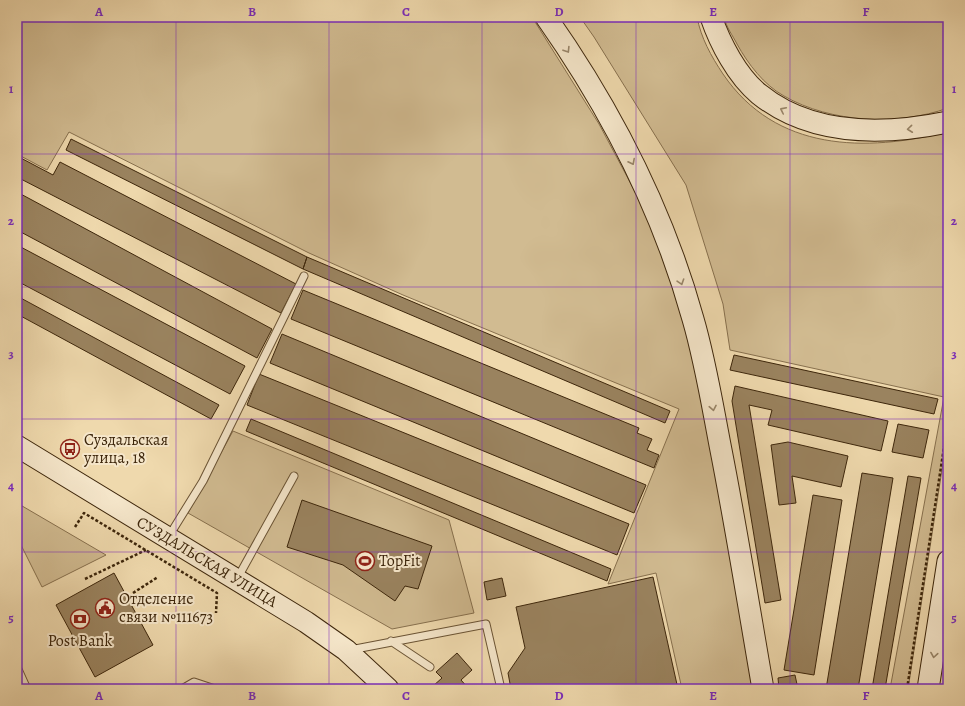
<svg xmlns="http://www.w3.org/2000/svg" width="965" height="706" font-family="Alegreya,serif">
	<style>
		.green { fill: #d1bb91; stroke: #87704e }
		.building { fill: #9a835f; stroke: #3d260b }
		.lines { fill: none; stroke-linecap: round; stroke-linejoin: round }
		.lane-casing { stroke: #6a5334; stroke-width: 9 }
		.secondary-casing { stroke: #3d260b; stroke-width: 23 }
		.path { stroke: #3d260b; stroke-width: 2.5; stroke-dasharray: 3 2; stroke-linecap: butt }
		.lane { stroke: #f5e6ca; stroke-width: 7 }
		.secondary { stroke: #f5e6ca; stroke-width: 21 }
		.oneway { stroke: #99866a }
		.grid { fill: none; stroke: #7b2cbf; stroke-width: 1; stroke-opacity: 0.55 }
		.labels { text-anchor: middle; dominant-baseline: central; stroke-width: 4; stroke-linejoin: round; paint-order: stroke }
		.poi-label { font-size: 16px; fill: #3d260b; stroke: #f5e6ca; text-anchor: start }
		.street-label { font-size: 16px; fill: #3d260b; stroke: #f5e6ca }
		.neatline { fill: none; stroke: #7b2cbf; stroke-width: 1.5 }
		.grid-label { font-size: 13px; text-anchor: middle; font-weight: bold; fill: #7b2cbf }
	</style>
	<rect width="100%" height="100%" fill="#efd9ad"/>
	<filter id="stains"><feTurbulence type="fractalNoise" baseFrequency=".005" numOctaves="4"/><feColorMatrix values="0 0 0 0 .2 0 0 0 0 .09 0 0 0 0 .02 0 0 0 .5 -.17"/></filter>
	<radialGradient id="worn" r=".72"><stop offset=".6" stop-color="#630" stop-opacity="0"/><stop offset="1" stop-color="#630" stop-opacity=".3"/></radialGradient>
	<!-- green -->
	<path class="green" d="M17 17H532L599 124 639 199 665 258 685 321 699 379 754 689H682L656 573 608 584 679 409 403 295 309 253 69 132 47 170 17 154Z
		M580 17H697C701 38 711 56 723 74 776 152 865 152 948 132V431L908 689H890L944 397 730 350 723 304 686 185 594 37Z
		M724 17H948V108C898 126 831 123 784 96 764 85 748 64 737 44 733 36 726 27 724 17Z
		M233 431 449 520 474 613 392 629 188 513Z
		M17 503 106 555 42 587 17 537Z"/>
	<!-- building -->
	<path class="building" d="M71 139 307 257 303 269 66 150Z
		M17 156 53 175 60 162 296 284 281 313 17 177Z
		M17 192 272 329 257 358 17 230Z
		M17 245 245 366 230 394 17 281Z
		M307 257 670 411 665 423 303 269Z
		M303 290 639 428 637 433 652 439 647 450 659 455 654 468 291 319Z
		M17 296 219 405 211 419 17 314Z
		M282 334 646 485 634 513 270 363Z
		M734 355 938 399 934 414 730 370Z
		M259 374 629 524 617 555 247 405Z
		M735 386 888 421 881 451 768 425 772 410 749 405 781 600 765 603 732 401Z
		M251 419 611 569 607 581 246 431Z
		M898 424 929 430 923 458 892 452Z
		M788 442 848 456 841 487 792 476 796 503 779 505 771 445Z
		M862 473 893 478 858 689H826Z
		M908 476 921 478 885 689H872Z
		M813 495 842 500 814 675 784 670Z
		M302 500 432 546 418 589 405 586 395 601 343 565 287 547Z
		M114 573 153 645 95 677 56 605Z
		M653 577 678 689H511L508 673 525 648 516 607Z
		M502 578 506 596 487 600 484 582Z
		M457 653 472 670 461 680 469 689H436L433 686 442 678 436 672Z
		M795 675 798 689H779L778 678Z"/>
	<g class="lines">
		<!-- lane casing -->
		<g class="lane-casing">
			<path id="lane" d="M169 536 203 481 304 276
				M237 579 294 476
				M391 641 430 667
				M350 650 486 624 501 689
				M17 667 27 689
				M182 689 194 682 215 689"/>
		</g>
		<!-- secondary casing -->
		<g class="secondary-casing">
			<path id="secondary" d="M546 17C610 108 663 211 693 319 705 360 712 403 720 445 736 526 749 608 763 689
				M711 17C720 43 737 76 759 94 812 137 885 135 948 122
				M17 446 306 622 346 650 388 689
				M928 689 948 561"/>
		</g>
		<!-- path -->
		<path class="path" d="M75 527 84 513 217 593 216 613
			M85 579 146 550
			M133 593 158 577
			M907 689 948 421"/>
		<!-- lane -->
		<use href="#lane" class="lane"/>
		<!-- secondary -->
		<use href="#secondary" class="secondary"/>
	</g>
	<!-- one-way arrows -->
	<defs><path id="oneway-chevron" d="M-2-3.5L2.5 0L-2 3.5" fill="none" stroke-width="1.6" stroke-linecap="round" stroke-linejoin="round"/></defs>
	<g class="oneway">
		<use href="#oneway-chevron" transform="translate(567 50) rotate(58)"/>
		<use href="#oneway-chevron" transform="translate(783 110) rotate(-154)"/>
		<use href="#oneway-chevron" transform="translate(910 129) rotate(174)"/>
		<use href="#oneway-chevron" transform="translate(632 162) rotate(63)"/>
		<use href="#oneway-chevron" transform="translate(681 282) rotate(72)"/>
		<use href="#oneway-chevron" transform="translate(713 408) rotate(79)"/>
		<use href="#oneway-chevron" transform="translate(934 655) rotate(99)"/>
	</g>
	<!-- grid -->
	<path class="grid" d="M176 17V689M329 17V689M482 17V689M636 17V689M790 17V689M17 154H948M17 287H948M17 419H948M17 552H948"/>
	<!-- icons -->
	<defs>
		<g id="bus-ring" transform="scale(1)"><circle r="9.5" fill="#f5e6ca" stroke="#8f2418" stroke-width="1.5"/><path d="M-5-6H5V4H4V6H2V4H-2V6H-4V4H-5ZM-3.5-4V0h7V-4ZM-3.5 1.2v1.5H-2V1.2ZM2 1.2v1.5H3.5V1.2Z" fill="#8f2418"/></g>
		<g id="stadium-ring" transform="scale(1)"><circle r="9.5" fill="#f5e6ca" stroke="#8f2418" stroke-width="1.5"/><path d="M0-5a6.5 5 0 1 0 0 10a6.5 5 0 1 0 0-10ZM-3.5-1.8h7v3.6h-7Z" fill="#8f2418"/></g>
		<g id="civic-ring" transform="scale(1)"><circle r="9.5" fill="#f5e6ca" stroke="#8f2418" stroke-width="1.5"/><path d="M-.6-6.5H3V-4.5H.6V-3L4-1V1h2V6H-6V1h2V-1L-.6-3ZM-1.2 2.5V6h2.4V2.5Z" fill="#8f2418"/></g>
		<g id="bank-ring" transform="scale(1)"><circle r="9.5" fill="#f5e6ca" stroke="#8f2418" stroke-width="1.5"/><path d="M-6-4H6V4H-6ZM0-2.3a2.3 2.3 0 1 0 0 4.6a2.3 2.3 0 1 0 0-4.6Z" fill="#8f2418"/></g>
	</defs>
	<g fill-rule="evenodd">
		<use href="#bus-ring" x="70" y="449"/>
		<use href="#stadium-ring" x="365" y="561"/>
		<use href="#civic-ring" x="105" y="608"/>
		<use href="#bank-ring" x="80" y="619"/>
	</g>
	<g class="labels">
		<!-- poi labels -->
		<g class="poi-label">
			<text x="84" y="440">Суздальская<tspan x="84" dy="18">улица, 18</tspan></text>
			<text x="379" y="561">TopFit</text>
			<text x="119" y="599">Отделение<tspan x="119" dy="18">связи №111673</tspan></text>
			<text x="80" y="641" text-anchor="middle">Post Bank</text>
		</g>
		<!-- street labels -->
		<g class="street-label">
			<text transform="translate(207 562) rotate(31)">СУЗДАЛЬСКАЯ УЛИЦА</text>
		</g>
	</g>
	<!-- margin -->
	<rect width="965" height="706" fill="none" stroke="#efd9ad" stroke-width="44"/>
	<rect x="22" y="22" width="921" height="662" class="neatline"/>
	<g class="grid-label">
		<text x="99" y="16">A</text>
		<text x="252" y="16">B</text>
		<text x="406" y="16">C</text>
		<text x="559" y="16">D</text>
		<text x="713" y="16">E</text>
		<text x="866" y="16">F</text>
		<text x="11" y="93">1</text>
		<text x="954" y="93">1</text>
		<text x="11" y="225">2</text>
		<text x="954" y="225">2</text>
		<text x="11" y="358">3</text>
		<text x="954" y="358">3</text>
		<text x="11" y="490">4</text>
		<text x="954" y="490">4</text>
		<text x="11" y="622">5</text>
		<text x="954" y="622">5</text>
		<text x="99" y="700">A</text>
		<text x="252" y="700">B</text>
		<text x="406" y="700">C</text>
		<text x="559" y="700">D</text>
		<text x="713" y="700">E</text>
		<text x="866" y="700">F</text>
	</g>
	<rect width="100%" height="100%" filter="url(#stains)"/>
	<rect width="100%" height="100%" fill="url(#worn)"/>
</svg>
